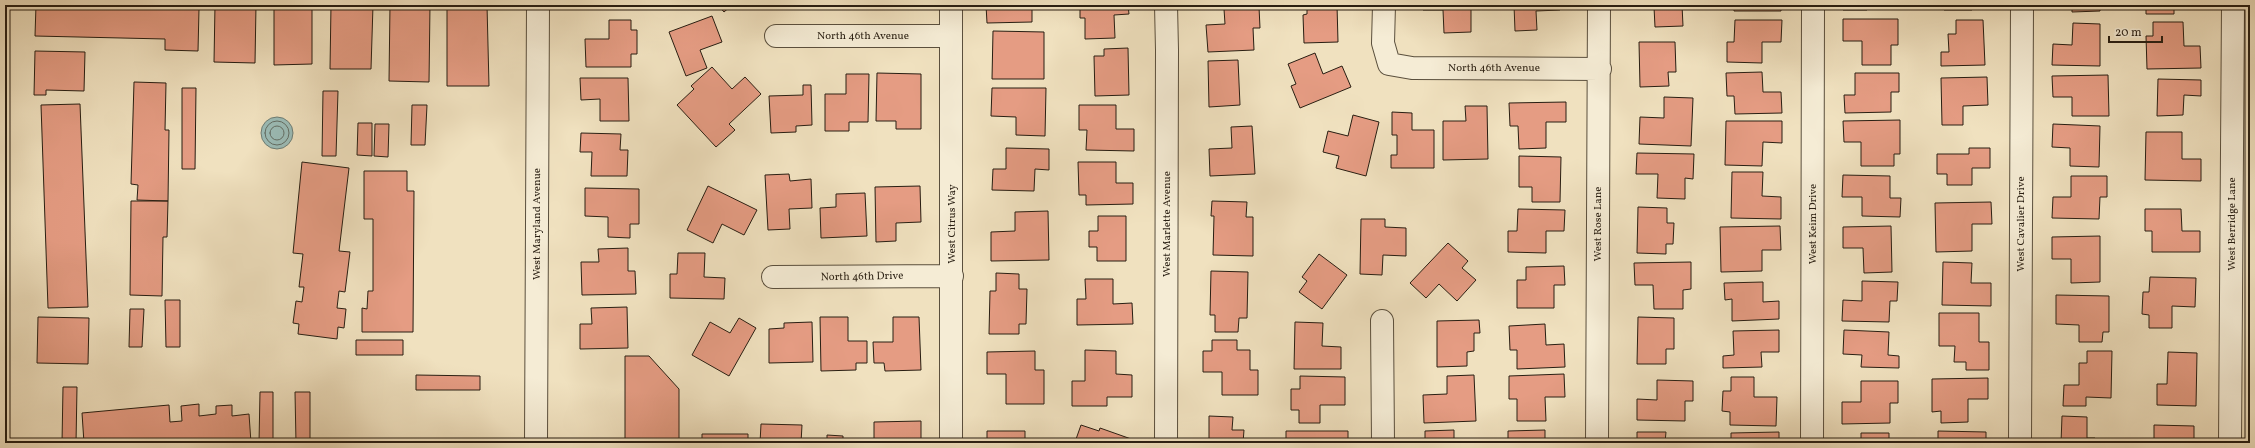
<svg xmlns="http://www.w3.org/2000/svg" width="2255" height="448" font-family="Vollkorn,serif">
	<style>
		.water { fill: #9bbcb7; stroke: #6d7d75 }
		.lines { fill: none; stroke-linecap: round; stroke-linejoin: round }
		.shore { stroke: #626d64; stroke-width: 1 }
		.building { fill: #e59c83; stroke: #281e12 }
		.minor-casing { stroke: #5a4f3d; stroke-width: 24 }
		.minor { stroke: #f5ecd5; stroke-width: 22 }
		.labels { text-anchor: middle; dominant-baseline: central; stroke-width: 4; stroke-linejoin: round; paint-order: stroke }
		.street-label { font-size: 11px; fill: #281e12; stroke: #f5ecd5 }
	</style>
	<rect width="100%" height="100%" fill="#f0e1bf"/>
	<filter id="stains"><feTurbulence type="fractalNoise" baseFrequency=".005" numOctaves="4"/><feColorMatrix values="0 0 0 0 .2 0 0 0 0 .09 0 0 0 0 .02 0 0 0 .5 -.17"/></filter>
	<radialGradient id="worn" r=".72"><stop offset=".6" stop-color="#630" stop-opacity="0"/><stop offset="1" stop-color="#630" stop-opacity=".3"/></radialGradient>
	<!-- water -->
	<path class="water" d="M261 133a16 16 0 1 1 32 0a16 16 0 1 1-32 0Z"/>
	<g class="lines">
		<!-- shore -->
		<path class="shore" d="M265 133a12 12 0 1 1 24 0a12 12 0 1 1-24 0Z
			M270 133a7 7 0 1 1 14 0a7 7 0 1 1-14 0Z"/>
	</g>
	<!-- building -->
	<path class="building" d="M36 5H166V8L199 9 198 51 165 50V39L35 36Z
		M215 5H256L255 63 214 62Z
		M274 5H312V64L274 65Z
		M331 5H373L371 69H330Z
		M390 5H430L429 82 389 81Z
		M447 5H487L489 86H447Z
		M586 5H621V7L586 8Z
		M718 5H732L724 12Z
		M986 5H1032V22L987 23Z
		M1080 5H1128L1129 14 1114 15 1115 38 1085 39V18H1080Z
		M1307 5H1337L1338 42 1304 43 1303 15 1307 14Z
		M1423 5H1477L1478 9H1471V32L1444 33 1443 10H1423Z
		M1514 5H1560V10L1536 11 1537 30 1515 31Z
		M1634 5H1682L1683 26 1655 27 1654 7 1634 8Z
		M1734 5H1781V11H1734Z
		M1843 5H1867V10H1843Z
		M1882 5H1897V7H1882Z
		M1945 5H1972V10H1944Z
		M2072 5H2100V11L2072 12Z
		M2146 5H2174V14H2146Z
		M1259 7 1260 28H1253L1254 50 1208 52 1206 25 1225 24 1224 9Z
		M712 16 722 42 700 50 707 68 686 76 669 32Z
		M1843 19H1898V45H1891V65H1862V41H1843Z
		M609 20H631V30H637V54H631V67H586L585 39H609Z
		M1735 20H1782L1781 42H1762V63L1727 62V42H1734Z
		M1956 20H1983L1985 65 1941 66V52H1949L1948 34H1956Z
		M2153 22H2183L2184 46H2200L2201 68 2147 69 2146 36H2153Z
		M2073 23 2100 24V66L2052 65 2053 44 2072 45Z
		M993 31 1044 32V79H992Z
		M1639 42H1675L1676 72H1668L1669 86 1640 87Z
		M1128 48 1129 95 1095 96 1094 56H1104V49Z
		M35 51 85 52 84 91 46 90V95H34Z
		M1315 53 1323 74 1342 66 1351 87 1300 108 1291 86 1296 84 1288 64Z
		M1238 60 1240 105 1209 107 1208 61Z
		M712 67 732 89 745 77 761 94 729 124 735 130 716 147 677 105 694 89 691 86Z
		M1762 72 1763 92H1781L1782 113 1735 114 1734 96H1727L1726 73Z
		M877 73 921 74V129H896V121H876Z
		M1855 73H1899V92H1891V112L1845 113 1844 95H1855Z
		M846 74H869L868 122H849V131H825V94H846Z
		M2108 75 2109 116H2072V97H2053L2052 76Z
		M1987 77 1988 105 1963 106V125H1942L1941 78Z
		M580 78H628L629 121H600V99L581 100Z
		M2158 79 2201 80V96L2184 95 2183 115 2157 116Z
		M134 82 166 83 165 130H169L168 201 137 200 138 185 131 184Z
		M803 85H811L812 125 796 126V132L771 133 769 96 803 95Z
		M182 88H196L195 169H182Z
		M992 88H1046L1045 136 1016 135V117L991 116Z
		M323 91H338L336 156H322Z
		M1664 97 1693 98 1691 146 1639 144 1640 117 1664 118Z
		M1566 102V122H1546V148L1519 149 1518 126H1510L1509 103Z
		M80 104 88 307 48 308 41 105Z
		M412 105H427L425 145H411Z
		M1079 105H1116V129H1134V151L1086 150 1087 130H1079Z
		M1465 106H1487L1488 159 1443 160V121H1466Z
		M1392 112 1412 113V130H1434V168H1391V155H1397V135H1392Z
		M1353 115 1379 122 1366 176 1336 168 1339 156 1323 152 1328 131 1348 136Z
		M1900 120V154H1894V166H1861V142H1844L1843 121Z
		M1726 121H1782V143L1763 142 1762 166 1725 165Z
		M358 123H372V156L357 155Z
		M375 124H389L388 157 374 156Z
		M2053 124 2100 126 2099 167 2070 166V148L2052 147Z
		M1252 126 1255 174 1210 176 1209 149 1232 148 1231 127Z
		M2146 132H2182V159H2201V181L2145 180Z
		M581 133 621 134 620 150H628L627 176H591L592 152H580Z
		M1006 148 1049 149V170L1035 169 1034 191 992 190 993 169H1006Z
		M1969 148H1990V168H1972V185H1947V174H1937V154H1969Z
		M1637 153 1694 154 1693 179 1685 178V199L1657 198 1658 174H1636Z
		M1519 156 1561 157 1560 202H1532V187H1519Z
		M302 162 349 168 339 251 350 252 345 292 339 291 337 308 346 309 344 328 338 327 337 339 298 334 299 324 293 323 296 301 302 302 304 287H299L303 254 293 253Z
		M1078 162H1116V183H1133V204L1086 205V195H1079Z
		M364 171H407V191H414L413 332H362V308L367 309 368 291H373V219H364Z
		M1732 172H1763L1762 196 1781 197V219L1731 218Z
		M789 174 790 181 811 179 812 208 789 209 790 229 768 230 765 175Z
		M1843 175 1890 176V198H1901L1900 217 1862 216V197H1842Z
		M2071 176H2107V197H2100L2099 219 2052 218 2053 197H2071Z
		M708 186 757 210 744 235 722 224 713 243 687 230Z
		M920 186 921 222 896 223V241L876 242 875 187Z
		M585 188 639 189V224H630V238L608 237V217L585 216Z
		M865 193 867 236 821 238 820 208 836 207V194Z
		M131 201H168L167 237H163L162 296 130 295Z
		M1212 201 1247 202 1246 217H1253V256L1213 255 1214 216H1211Z
		M1991 202 1992 224H1972V251L1936 252 1935 203Z
		M1638 207 1667 208V223H1674L1673 244H1666V254L1637 253Z
		M1518 209 1565 210 1564 231H1546V253L1508 252V231H1517Z
		M2145 209H2181L2182 231H2200V252H2152V231H2145Z
		M1048 211 1049 260 991 261V232L1015 231V212Z
		M1098 216H1126V261H1097V247H1089V231H1098Z
		M1361 219H1385V227L1406 228V256L1383 255 1382 275 1360 274Z
		M1780 226 1781 250H1762V271L1721 272 1720 227Z
		M1891 226 1892 272 1864 273 1863 248H1843V227Z
		M2100 236V282L2071 283V259H2052V237Z
		M1448 243 1468 261 1462 268 1476 280 1457 301 1439 284 1426 298 1410 283Z
		M628 248V271H635L636 294 582 295 581 262H599L598 249Z
		M678 253H705L704 277 725 278 724 299 670 298V274H677Z
		M1319 254 1347 275 1322 309 1299 292 1307 281 1302 277Z
		M1691 262V289L1683 290V309H1654L1653 285H1635L1634 263Z
		M1943 262 1972 263 1971 283H1991V306L1942 305Z
		M1564 266 1565 285H1554V308H1517V280H1526V267Z
		M1211 271 1248 272 1247 318H1239L1238 332H1215V315H1210Z
		M996 273 1019 274V289H1027L1026 324H1019V334H989L990 291H996Z
		M2150 277 2196 278 2195 307 2172 306V328H2149V315L2142 314 2143 292H2149Z
		M1085 279H1113V304L1132 303 1133 324 1077 325V299H1086Z
		M1862 281 1898 282 1897 301H1890L1889 322 1842 321 1843 300 1862 301Z
		M1763 282V302L1779 301V319L1732 321V299L1725 300 1724 283Z
		M2056 295 2109 296V332H2103L2102 342H2079V325L2056 324Z
		M165 300H180V347H166Z
		M627 307 628 348 580 349V324H592L591 308Z
		M130 309H144L142 347H129Z
		M1939 313H1979V342H1989V370H1966V362H1954L1955 346H1939Z
		M38 317 89 318 88 364 37 363Z
		M820 317H848V341H867V363H856V370L821 371Z
		M893 317H919L921 370 885 371 884 363H874L873 342H893Z
		M1638 317 1674 318V349H1666V364H1637Z
		M739 318 756 328 729 376 692 355 710 322 730 333Z
		M1479 320 1480 333H1474V351L1467 352V366L1437 367V321Z
		M812 322 813 362 769 363V329L784 328V323Z
		M1295 322 1323 323 1322 346 1341 347V369H1294Z
		M1545 324 1546 345 1564 344 1565 367 1517 369V350H1510L1509 326Z
		M1779 330V352H1761L1762 367 1723 368V356L1734 355 1733 331Z
		M1844 330 1889 332 1888 355 1899 356V368L1861 367 1862 355 1843 354Z
		M356 340H403V355H356Z
		M1212 340H1237V350H1250V370H1258V395H1222V372H1203V351H1212Z
		M1085 350 1116 351V374L1132 375V397H1107V406H1072V381H1085Z
		M1035 351V370H1044V404H1006V374H987V352Z
		M2087 351H2112L2111 398 2086 397V406H2063L2064 385H2079V363H2087Z
		M2168 352 2197 353 2196 406 2157 405V384H2167Z
		M625 356H649L679 389V443H625Z
		M1564 374 1565 397H1545L1546 421H1517V399H1509V376Z
		M416 375 480 376V390H416Z
		M1474 375 1476 421 1424 423 1423 395 1447 394V376Z
		M1300 376 1345 377V405H1320V423H1299V410H1291V389H1300Z
		M1731 377H1754V397H1777L1776 426 1730 425V412L1722 411 1723 391H1731Z
		M1988 378V399H1968V422L1941 423V411L1932 412V379Z
		M1657 380 1693 381V401H1685V421L1637 420V399L1657 400Z
		M1861 381H1898V403H1890V423L1842 424V402H1861Z
		M63 387H77L76 443H62Z
		M260 392H273V443H259Z
		M295 392H310V443H296Z
		M199 404V416L216 414V406L232 405V416L249 414 251 443H84L82 413 169 405 170 422 182 421 181 406Z
		M1209 416 1233 417 1232 430H1244L1243 443H1209Z
		M2062 416 2087 417V438H2095V443H2061Z
		M921 421V443H874V422Z
		M761 424 802 425 801 443H760Z
		M1081 425 1099 431 1100 428 1134 440 1133 443H1070L1071 440 1075 442Z
		M2154 425 2194 426V441L2192 443H2154Z
		M1454 430V443H1425V431Z
		M1545 430V443H1508V431Z
		M987 431H1025V443H987Z
		M1286 431H1348V443H1286Z
		M1938 431 1986 432V443H1938Z
		M1637 432H1666L1665 443H1637Z
		M1779 432V443H1731V433Z
		M1861 433H1889V443H1861Z
		M702 434H748V443H702Z
		M827 435 843 436V443H847H815V441H827Z"/>
	<g class="lines">
		<!-- minor casing -->
		<g class="minor-casing">
			<path id="minor" d="M1166 5 1167 50 1166 443
				M1384 5 1383 43 1389 64 1412 68 1600 69
				M776 36H951
				M773 277 952 276
				M1382 321 1383 443
				M536 443 538 5
				M951 443V5
				M1597 443 1599 5
				M1812 443 1813 5
				M2020 443 2022 5
				M2230 443 2233 5"/>
		</g>
		<!-- minor -->
		<use href="#minor" class="minor"/>
	</g>
	<g class="labels">
		<!-- street labels -->
		<g class="street-label">
			<text x="863" y="36">North 46th Avenue</text>
			<text x="1494" y="68">North 46th Avenue</text>
			<text transform="translate(537 224) rotate(-90)">West Maryland Avenue</text>
			<text transform="translate(952 224) rotate(-90)">West Citrus Way</text>
			<text transform="translate(1167 224) rotate(-90)">West Marlette Avenue</text>
			<text transform="translate(1598 224) rotate(-90)">West Rose Lane</text>
			<text transform="translate(1813 224) rotate(-90)">West Keim Drive</text>
			<text transform="translate(2021 224) rotate(-90)">West Cavalier Drive</text>
			<text transform="translate(2232 224) rotate(-90)">West Berridge Lane</text>
			<text transform="translate(862 277) rotate(-1)">North 46th Drive</text>
		</g>
	</g>
	<!-- margin -->
	<rect width="2255" height="448" fill="none" stroke="#f0e1bf" stroke-width="20"/>
	<rect x="6" y="6" width="2243" height="436" fill="none" stroke="#281e12" stroke-width="2"/>
	<rect x="10" y="10" width="2235" height="428" fill="none" stroke="#281e12"/>
	<!-- scale -->
	<path d="M2109 36v6h53v-6" fill="none" stroke="#281e12" stroke-width="2"/>
	<text x="2115" y="36" font-size="12" fill="#281e12" stroke="#f5ecd5" stroke-width="3" paint-order="stroke">20 m</text>
	<rect width="100%" height="100%" filter="url(#stains)"/>
	<rect width="100%" height="100%" fill="url(#worn)"/>
</svg>
